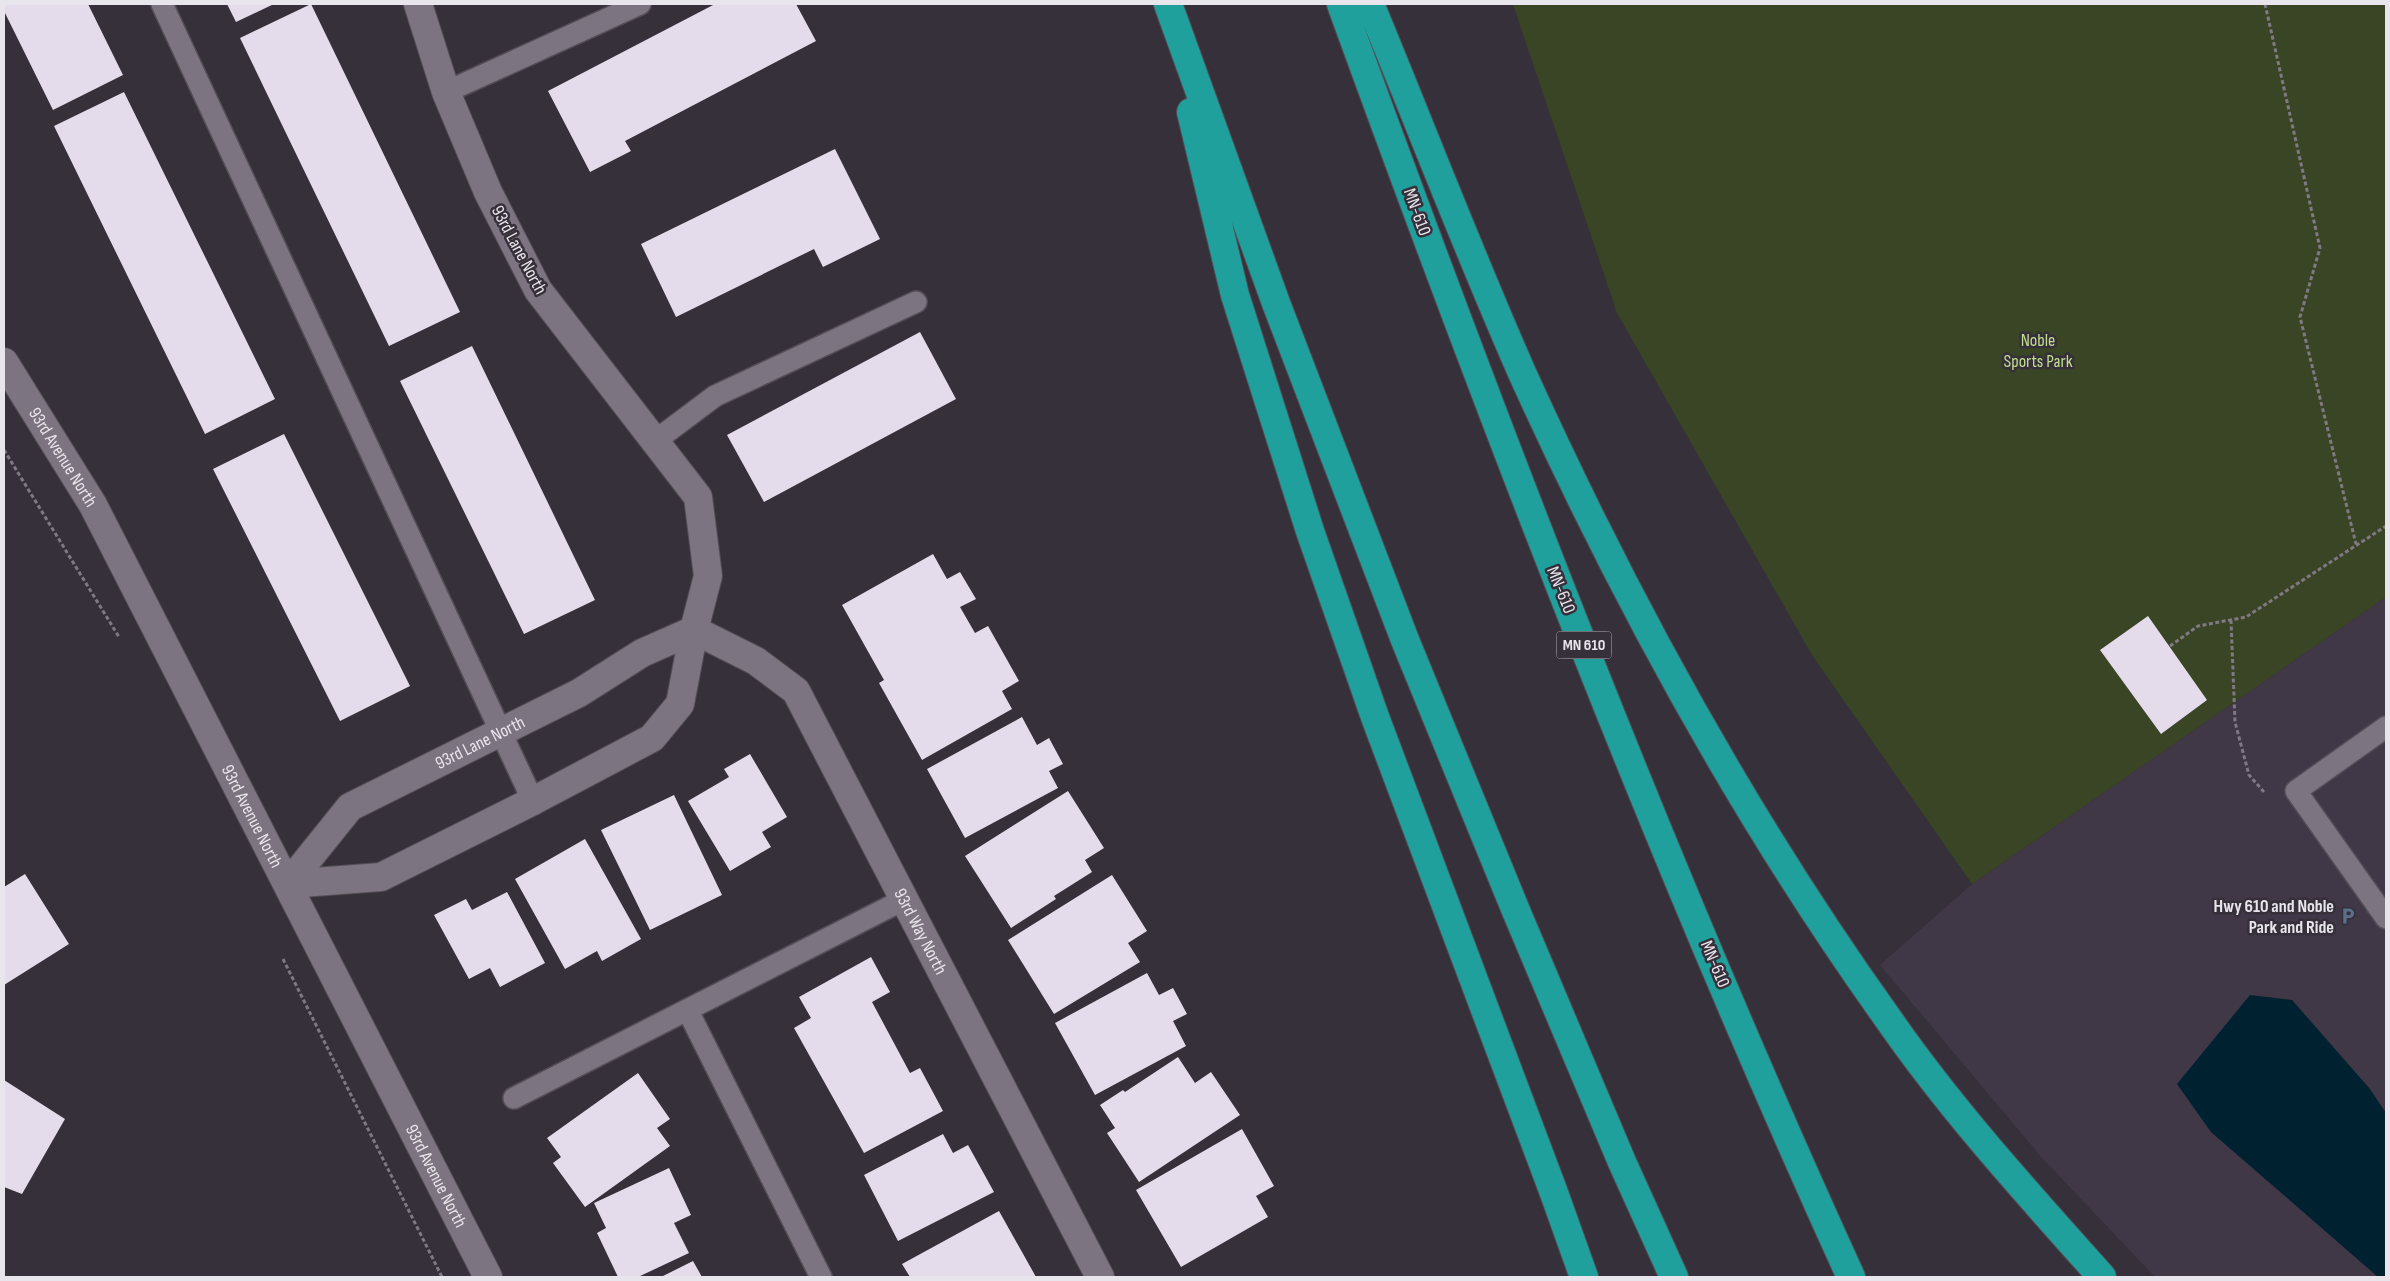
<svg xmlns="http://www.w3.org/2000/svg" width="2390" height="1281" font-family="'Sofia Sans Condensed',sans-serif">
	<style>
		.built { fill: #403747 }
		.green { fill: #3a4526 }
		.water { fill: #002130 }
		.building { fill: #e4dcea }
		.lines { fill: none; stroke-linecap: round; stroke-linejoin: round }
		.lane-casing { stroke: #524d56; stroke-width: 24 }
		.street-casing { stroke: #524d56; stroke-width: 30 }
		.secondary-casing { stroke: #524d56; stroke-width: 30 }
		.highway-casing { stroke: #524d56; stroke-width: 30 }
		.path { stroke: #7e7982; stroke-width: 3; stroke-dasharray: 4 2.5; stroke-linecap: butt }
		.lane { stroke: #7c7581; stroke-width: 21 }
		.street { stroke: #7c7581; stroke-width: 28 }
		.secondary { stroke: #7c7581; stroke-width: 28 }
		.highway { stroke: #1fa09c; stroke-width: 28 }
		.labels { text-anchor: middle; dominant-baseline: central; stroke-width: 5; stroke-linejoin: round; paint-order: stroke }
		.shield { fill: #36303a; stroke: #b3afb7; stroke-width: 1 }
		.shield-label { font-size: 16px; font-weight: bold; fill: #e9e5ec }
		.street-label { font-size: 18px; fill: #e9e5ec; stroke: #36303a }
		.park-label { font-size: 18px; fill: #c1de8d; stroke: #36303a }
		.poi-label { font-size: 18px; font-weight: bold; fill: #e9e5ec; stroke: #36303a; text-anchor: end }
	</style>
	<rect width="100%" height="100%" fill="#36303a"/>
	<!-- built -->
	<path class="built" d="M2386 597V1277H2155L2043 1159 1880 965 1972 884Z"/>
	<!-- green -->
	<path class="green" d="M1513 4H2386V597L1972 884 1812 655 1617 313Z"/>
	<!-- water -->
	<path class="water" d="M2250 995 2292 1000 2370 1089 2386 1113V1277H2378L2211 1132 2177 1084Z"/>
	<!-- building -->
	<path class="building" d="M4 4H88L123 75 53 110 4 11Z
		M227 4H274L236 22Z
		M311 4 460 312 389 346 240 38Z
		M715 4H796L816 41 625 141 631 151 590 172 548 91Z
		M124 92 275 399 205 434 54 126Z
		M835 149 880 239 823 267 814 249 676 317 641 244Z
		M920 332 956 399 764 502 727 435Z
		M472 346 595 600 524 634 400 381Z
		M284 434 410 686 340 721 213 469Z
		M933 554 947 579 960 572 976 599 960 607 975 633 988 626 1019 681 1002 691 1012 709 922 760 879 683 884 680 842 605Z
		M2148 616 2207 700 2161 734 2100 650Z
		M1022 717 1037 745 1049 738 1063 764 1049 771 1058 788 965 838 927 769Z
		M750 754 787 817 762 832 771 847 730 871 688 801 729 777 724 769Z
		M1068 791 1104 848 1085 860 1092 872 1054 896 1056 899 1011 928 965 856Z
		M674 795 722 895 650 930 601 830Z
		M585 839 641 939 602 961 597 951 565 969 515 879Z
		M25 874 69 944 4 985V887Z
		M1112 875 1147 931 1128 943 1140 962 1054 1014 1008 940Z
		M507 892 545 963 500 987 490 968 469 979 434 915 466 899 472 910Z
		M871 957 890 992 872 1002 910 1073 920 1068 943 1111 864 1153 794 1028 811 1018 799 997Z
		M1147 973 1159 995 1173 988 1187 1014 1173 1021 1186 1046 1095 1095 1055 1023Z
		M1178 1057 1195 1083 1211 1072 1240 1115 1139 1182 1107 1133 1115 1128 1100 1105 1123 1090 1125 1092Z
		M638 1073 670 1119 657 1128 670 1146 585 1207 553 1163 561 1157 547 1138Z
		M4 1080 65 1119 22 1194 4 1187Z
		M1242 1129 1274 1186 1256 1196 1268 1217 1181 1267 1136 1190Z
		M943 1134 953 1153 968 1145 994 1192 898 1241 864 1175Z
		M669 1168 691 1215 674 1223 689 1253 638 1277H618L597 1233 606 1228 594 1203Z
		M999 1211 1036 1277H910L902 1264Z
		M693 1261 702 1277H661Z"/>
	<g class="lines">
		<!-- lane casing -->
		<g class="lane-casing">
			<path id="lane" d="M162 4 533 801
				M446 92 640 4
				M655 441 715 396 916 302
				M2386 727 2296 791 2386 918
				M688 1011 821 1277
				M514 1098 905 899"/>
		</g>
		<!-- street casing -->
		<g class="street-casing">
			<g id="street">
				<path id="s1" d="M694 630 756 661 796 691 1100 1277"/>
				<path d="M288 884 381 877 533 801 652 738 680 704 694 630 708 576 698 497 538 290 488 192 446 92 418 4"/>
				<path id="s2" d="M288 884 350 807 579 693 642 653 694 630"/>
			</g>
		</g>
		<!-- secondary casing -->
		<g class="secondary-casing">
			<g id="secondary">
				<path id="s3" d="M4 362 93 505 488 1277"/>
			</g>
		</g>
		<!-- highway casing -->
		<g class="highway-casing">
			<path id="highway" d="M1168 4 1276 303 1405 640 1514 906 1622 1162 1674 1277
				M1341 4C1497 433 1661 861 1851 1277
				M1370 4C1421 127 1469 253 1523 375 1625 600 1745 819 1889 1020 1953 1112 2028 1194 2102 1277
				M1191 112 1235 295 1310 531 1375 717 1554 1193 1584 1277"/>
		</g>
		<!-- path -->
		<path class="path" d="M2265 4 2320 248 2300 317 2356 544
			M4 450 119 637
			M2231 620 2235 722 2249 775 2264 792
			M2170 646 2198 626 2246 617 2386 526
			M283 959 442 1277"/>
		<!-- lane -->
		<use href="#lane" class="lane"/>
		<!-- street -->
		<use href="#street" class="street"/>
		<!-- secondary -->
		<use href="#secondary" class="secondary"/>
		<!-- highway -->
		<use href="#highway" class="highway"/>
	</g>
	<!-- icons -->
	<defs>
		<g id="parking-bare" transform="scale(1.35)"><path d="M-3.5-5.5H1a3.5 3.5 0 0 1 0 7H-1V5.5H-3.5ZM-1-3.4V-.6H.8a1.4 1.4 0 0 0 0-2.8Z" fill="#5c6f8a" stroke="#36303a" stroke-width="2.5" paint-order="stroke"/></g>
	</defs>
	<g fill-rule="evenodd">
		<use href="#parking-bare" x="2348" y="916"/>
	</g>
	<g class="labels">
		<!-- shield labels -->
		<rect class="shield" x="1556.5" y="631.5" width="55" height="27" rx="4"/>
		<g class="shield-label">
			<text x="1584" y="645">MN 610</text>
		</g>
		<!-- street labels -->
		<g class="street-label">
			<text transform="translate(1417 212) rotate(70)">MN-610</text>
			<text transform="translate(519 250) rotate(62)">93rd Lane North</text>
			<text stroke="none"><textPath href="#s3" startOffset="112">93rd Avenue North</textPath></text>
			<text transform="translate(1561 590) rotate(68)">MN-610</text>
			<text stroke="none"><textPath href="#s2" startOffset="244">93rd Lane North</textPath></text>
			<text stroke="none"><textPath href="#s3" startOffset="518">93rd Avenue North</textPath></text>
			<text stroke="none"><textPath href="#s1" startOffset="390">93rd Way North</textPath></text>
			<text transform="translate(1715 964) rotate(67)">MN-610</text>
			<text stroke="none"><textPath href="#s3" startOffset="922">93rd Avenue North</textPath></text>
		</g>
		<!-- park labels -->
		<g class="park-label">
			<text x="2038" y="340">Noble<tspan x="2038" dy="21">Sports Park</tspan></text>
		</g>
		<!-- poi labels -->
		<g class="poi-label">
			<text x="2334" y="906">Hwy 610 and Noble<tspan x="2334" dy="21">Park and Ride</tspan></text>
		</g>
	</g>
	<!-- border -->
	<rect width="2390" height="1281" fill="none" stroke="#e9e5ec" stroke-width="10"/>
</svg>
